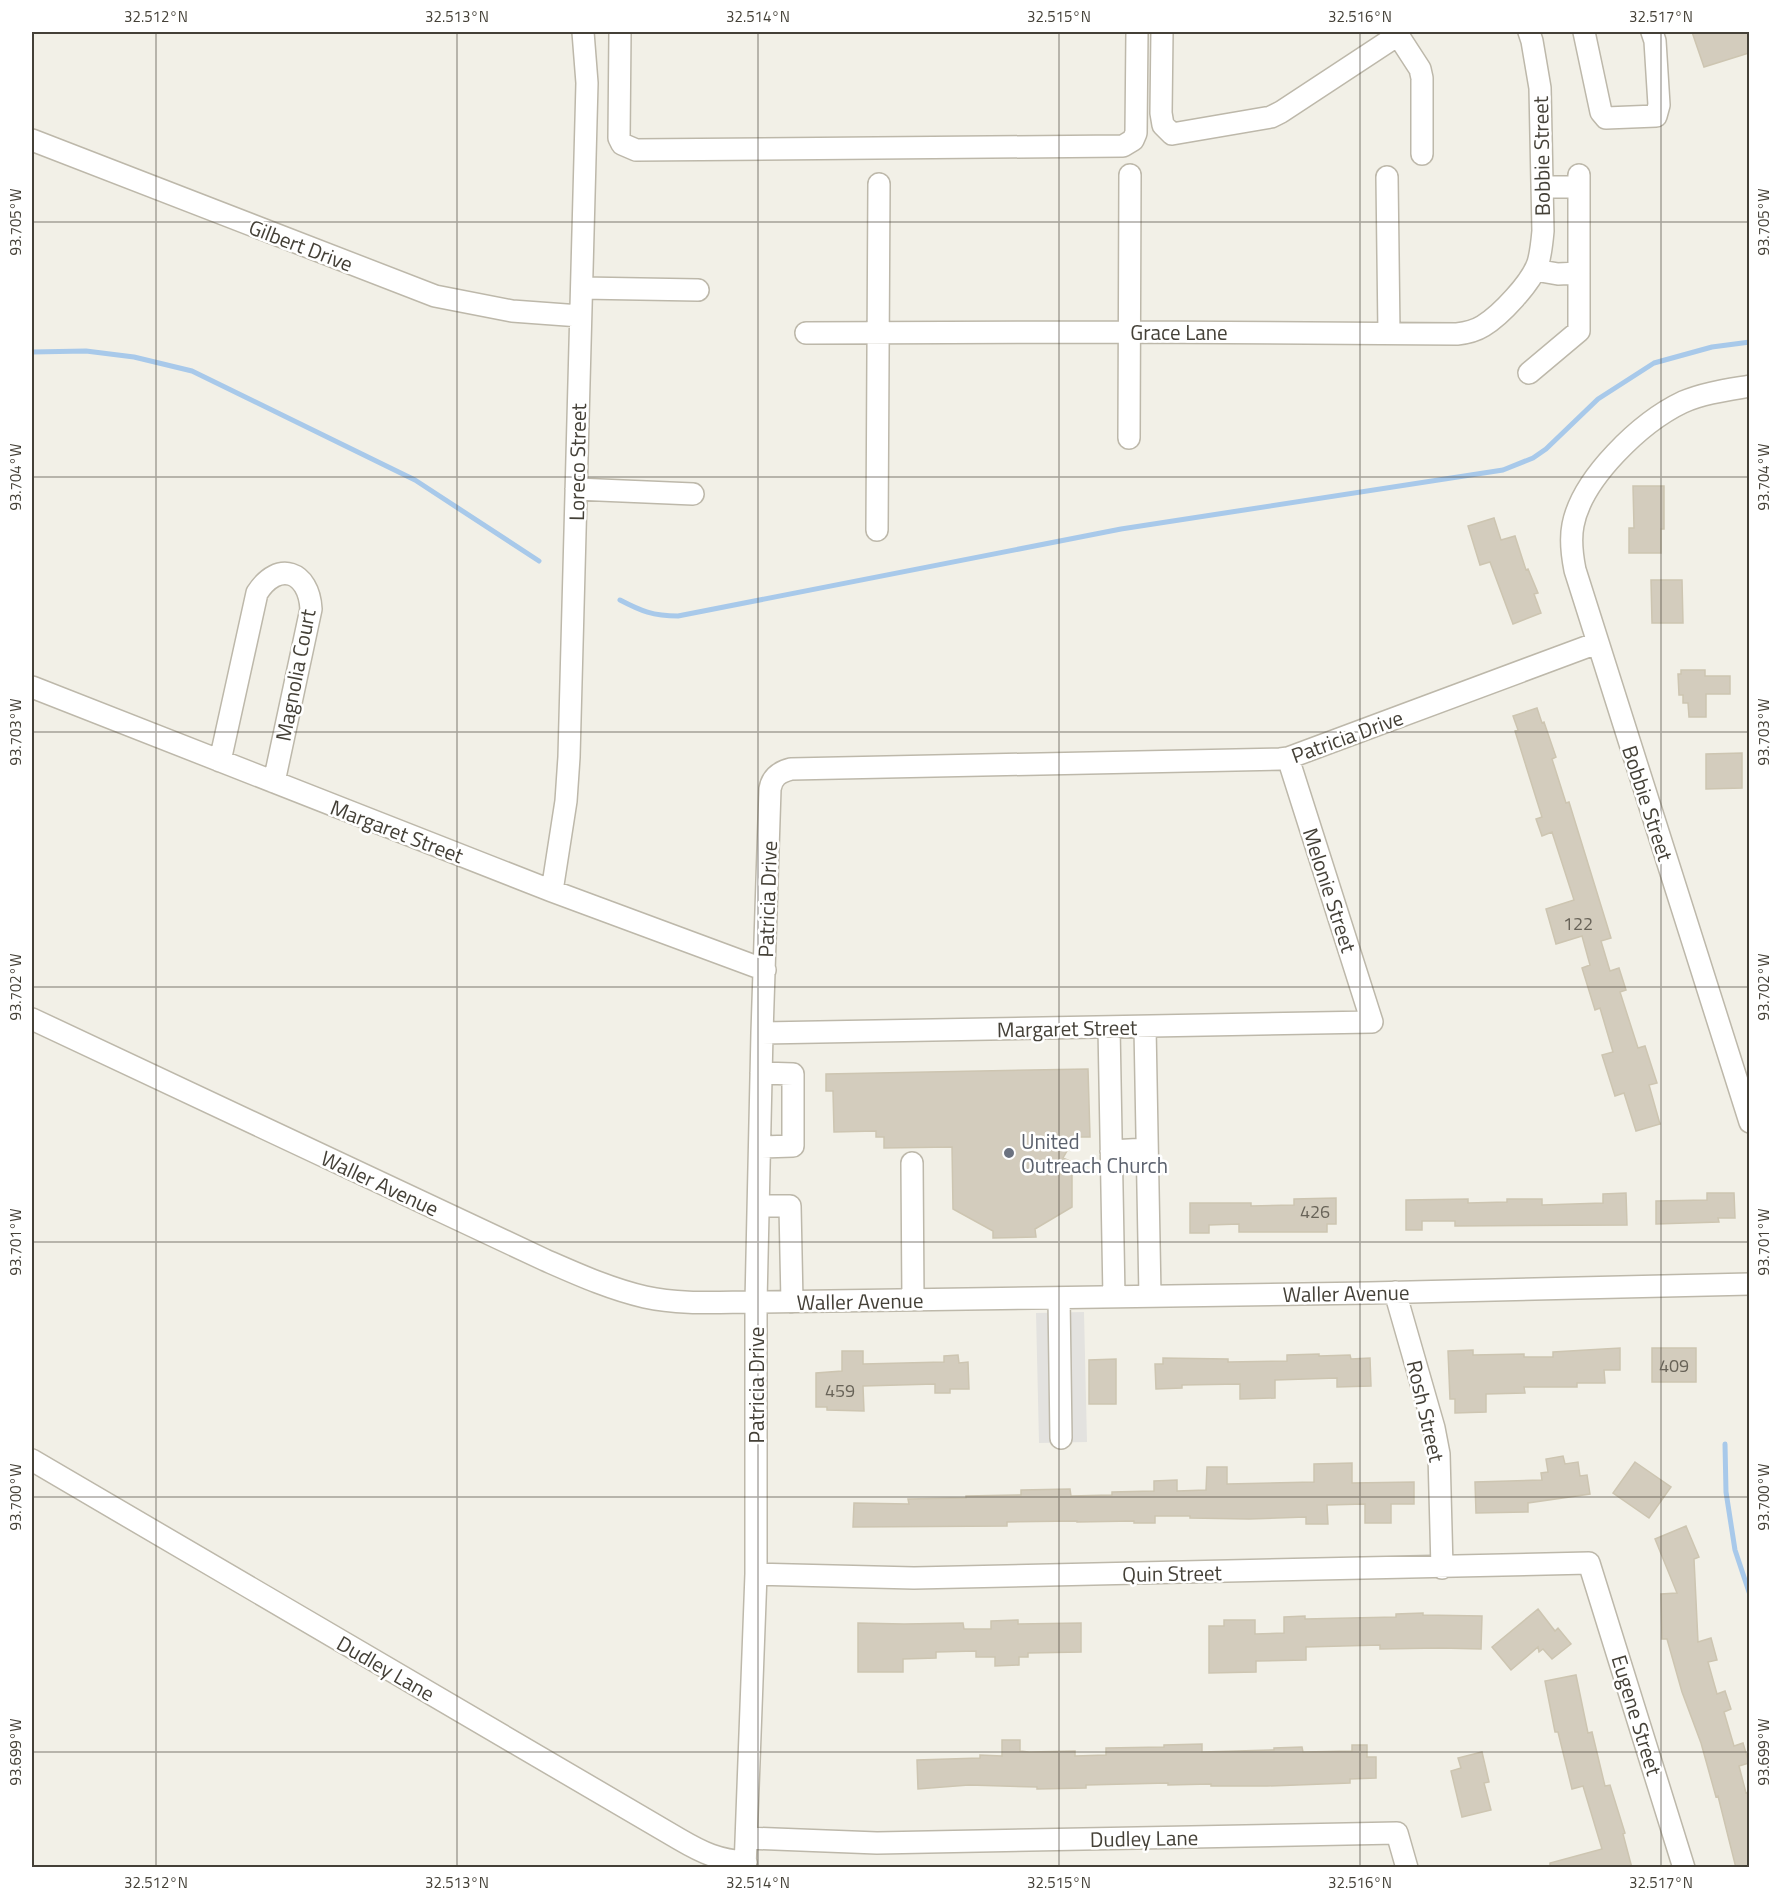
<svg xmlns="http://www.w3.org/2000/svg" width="1781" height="1899" font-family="'Titillium Web',sans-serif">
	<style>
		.parking { fill: #e3e2df }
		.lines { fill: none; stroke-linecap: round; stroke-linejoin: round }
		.stream { stroke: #a8c9ea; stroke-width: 5 }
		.building { fill: #d3ccbd; stroke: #cdc5b1; stroke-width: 1.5 }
		.minor-casing { stroke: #bdb8aa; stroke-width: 24 }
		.minor { stroke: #fff; stroke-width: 21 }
		.ticks { fill: none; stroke: #444037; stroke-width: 1.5; stroke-opacity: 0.45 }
		.worship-dot { fill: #6b7280; stroke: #fff; stroke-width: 2 }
		.labels { text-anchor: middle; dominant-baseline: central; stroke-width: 5; stroke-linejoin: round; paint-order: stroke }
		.number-label { font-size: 18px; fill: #686358 }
		.street-label { font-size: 21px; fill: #444037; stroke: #fff }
		.worship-label { font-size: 21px; fill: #5b616d; stroke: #fff; text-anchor: start }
		.neatline { fill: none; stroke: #444037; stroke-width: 2 }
		.ticks-label { font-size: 15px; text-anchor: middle; fill: #444037 }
	</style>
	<rect width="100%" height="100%" fill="#f2f0e7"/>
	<!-- parking -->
	<path class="parking" d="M1084 1312 1087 1442 1039 1443 1036 1313Z"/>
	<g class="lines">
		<!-- stream -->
		<path class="stream" d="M32 352 86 351 134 357 192 371 415 480 539 561
			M620 600C641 611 653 616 678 616L1121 529 1503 470 1533 458 1546 449 1598 399 1654 363 1712 347 1750 342
			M1725 1444 1726 1492 1735 1550 1750 1595"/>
	</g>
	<!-- building -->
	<path class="building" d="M1692 32H1749V53L1704 67Z
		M1633 486H1664V529H1661V553H1629V528H1634Z
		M1494 518 1501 540 1515 536 1526 570 1528 569 1538 593 1534 594 1541 613 1513 624 1490 562 1480 565 1468 526Z
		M1651 580H1682L1683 623H1652Z
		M1681 670H1705V676H1730V694H1706V717H1689L1688 703H1683V695H1679L1678 674H1681Z
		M1537 708 1542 723 1544 722 1556 757 1552 759 1566 803 1569 802 1611 938 1601 941 1610 971 1619 968 1626 990 1620 992 1638 1048 1645 1046 1657 1083 1649 1085 1660 1124 1636 1131 1624 1093 1615 1096 1602 1055 1613 1052 1600 1008 1595 1010 1582 968 1590 965 1582 936 1556 944 1546 909 1574 900 1552 832 1542 836 1536 819 1542 817 1515 731 1518 730 1513 716Z
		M1742 753V788L1706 789V754Z
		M1088 1069 1090 1137H1075L1063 1158 1072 1162V1207L1035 1229 1036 1237 993 1238V1231L953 1209 952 1147 884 1148V1137H876V1131L834 1132 833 1091H826V1074Z
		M1626 1193 1627 1225 1455 1226V1221H1422V1230H1406V1200L1468 1199V1203L1507 1202V1199H1542V1205L1603 1203V1194Z
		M1707 1193H1734L1735 1218H1718L1719 1222 1656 1224V1201L1707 1200Z
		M1336 1198V1224H1327V1232H1239V1224L1209 1225V1233H1190V1203H1251V1206L1294 1205V1199Z
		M1620 1348V1370H1604L1605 1383H1577V1387H1524L1525 1393 1486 1394V1412L1455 1413V1399H1450L1448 1351 1473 1350V1355L1524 1354V1357H1553V1352Z
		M1652 1348H1696V1382H1652Z
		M842 1351H863V1364L944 1362V1356L958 1355 959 1363 968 1362 969 1389H950V1393H935V1384L863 1386 864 1411 827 1410V1407H816V1373L842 1371Z
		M1319 1354V1356L1350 1355 1351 1359 1370 1358 1371 1386 1337 1387V1378L1275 1380V1398L1240 1399V1384L1182 1385V1388L1156 1389 1155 1364H1163V1358L1228 1359V1362L1287 1361V1355Z
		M1116 1359V1404H1089V1360Z
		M1563 1456 1565 1464 1578 1462 1580 1476 1587 1475 1590 1494 1528 1503V1512L1476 1513 1475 1482 1542 1480 1541 1473 1548 1472 1546 1459Z
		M1635 1462 1671 1487 1649 1518 1613 1493Z
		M1352 1463V1483L1414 1482V1504H1391V1523H1365V1504L1327 1505 1328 1524H1306V1517L1249 1519 1190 1518V1516H1155V1523H1134V1521L1077 1522V1521L1007 1522V1526L853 1527 854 1503 909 1504 908 1499 966 1498V1496L1021 1495V1490L1070 1489 1071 1496 1112 1495V1492L1154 1491V1481L1177 1480V1491L1206 1490 1207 1467H1227V1484L1314 1482V1464Z
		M1686 1526 1699 1557 1694 1559 1698 1642 1711 1638 1717 1660 1708 1662 1717 1694 1725 1691 1731 1709 1724 1712 1734 1746 1743 1743 1749 1763 1739 1766 1746 1793 1749 1792V1868H1736L1718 1796 1716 1797 1701 1743 1682 1692 1667 1639H1662L1661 1594 1677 1593 1655 1539Z
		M1538 1609 1555 1631 1558 1628 1571 1644 1552 1659 1543 1649 1539 1652 1538 1647 1511 1670 1492 1647Z
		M1423 1613V1615L1482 1616 1481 1649 1440 1648 1380 1649V1645L1306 1647V1660L1256 1661V1672L1209 1673V1626H1224V1620H1255V1634L1284 1633V1617L1305 1616V1619L1396 1617V1614Z
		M1018 1620V1624L1081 1623V1652L1028 1653V1657H1019V1665L995 1666V1657H976V1651L936 1652V1658L903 1659V1672H858V1623L904 1624 963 1623 964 1629H991V1621Z
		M1576 1675 1588 1733 1592 1732 1605 1786 1610 1785 1625 1833 1623 1834 1632 1868H1550V1863L1602 1849 1583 1786 1572 1789 1558 1732H1555L1545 1681Z
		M1002 1740H1020V1751L1029 1752 1075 1751V1756L1106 1755V1748L1164 1747V1745L1202 1744V1752L1274 1750V1748L1302 1747 1303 1752 1352 1751V1745H1367V1757H1376V1778L1350 1779V1783L1267 1786H1211V1784L1168 1785V1783L1086 1785V1788L1037 1789V1787L969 1785 918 1789 917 1760 980 1758V1755L1002 1756Z
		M1482 1752 1489 1782 1484 1783 1491 1810 1462 1817 1451 1771 1461 1768 1458 1758Z"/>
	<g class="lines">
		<!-- minor casing -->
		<g class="minor-casing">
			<path id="minor" d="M620 32 619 138 622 144 636 150 1123 146 1133 140 1136 133 1137 32
				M1162 32 1161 113 1163 125 1172 134 1271 117 1281 112 1398 35
				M1396 32 1420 69 1422 78V154
				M1584 32 1601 112 1606 118 1656 116 1659 105 1655 41 1652 32
				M32 140 435 296 512 311 580 316
				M1387 177 1389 333
				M1542 187H1579
				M1535 270 1558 274 1579 273
				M582 288 698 290
				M806 333 1131 332 1457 334C1466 333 1475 331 1483 326 1501 315 1531 283 1538 263 1541 253 1542 242 1543 231L1540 88 1532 41 1529 32
				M1529 373 1579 331V175
				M1750 386C1727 390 1704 393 1683 402 1641 422 1582 478 1573 525 1570 540 1572 555 1575 570L1750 1122
				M1129 438 1130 175
				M576 489 693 494
				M877 530 879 184
				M32 687 552 891 765 970
				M220 761 257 593C278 560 309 571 311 609L274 782
				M552 891 566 801 569 757 587 83 583 32
				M32 1019 545 1260C577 1274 610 1289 645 1297 681 1305 720 1302 756 1302L1369 1293 1750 1284
				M1109 1027 1114 1297
				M1145 1027 1150 1296
				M762 1033 1372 1022 1288 758
				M760 1147 793 1146V1074L761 1073
				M1111 1151 1147 1149
				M912 1163 913 1300
				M759 1206H790L792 1302
				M1395 1292 1434 1428 1439 1454 1442 1568
				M1059 1298 1061 1438
				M32 1460 679 1839C703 1853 718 1860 746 1862
				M756 1574 914 1578 1589 1563 1684 1868
				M747 1838 877 1843 1397 1833 1407 1868
				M745 1868 756 1574V1302L762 1033 770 789C772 777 779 772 791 769L1280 759 1288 758 1597 643"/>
		</g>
		<!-- minor -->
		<use href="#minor" class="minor"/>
	</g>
	<!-- ticks -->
	<path class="ticks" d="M156 32V1868M457 32V1868M758 32V1868M1059 32V1868M1360 32V1868M1661 32V1868M32 222H1750M32 477H1750M32 732H1750M32 987H1750M32 1242H1750M32 1497H1750M32 1752H1750"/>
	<!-- markers -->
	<circle class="worship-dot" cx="1009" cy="1153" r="6"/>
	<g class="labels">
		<!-- number labels -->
		<g class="number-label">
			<text x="1578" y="923">122</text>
			<text x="1315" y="1211">426</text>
			<text x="1674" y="1365">409</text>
			<text x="840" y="1390">459</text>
		</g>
		<!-- street labels -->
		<g class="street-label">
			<text transform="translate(1541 156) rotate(-91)">Bobbie Street</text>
			<text transform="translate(301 245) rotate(21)">Gilbert Drive</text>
			<text x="1179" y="332">Grace Lane</text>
			<text transform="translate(577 462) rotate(-89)">Loreco Street</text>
			<text transform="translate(295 675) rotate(-79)">Magnolia Court</text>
			<text transform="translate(1347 736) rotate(-20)">Patricia Drive</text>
			<text transform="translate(1648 803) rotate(72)">Bobbie Street</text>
			<text transform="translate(397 831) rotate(21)">Margaret Street</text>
			<text transform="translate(1330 890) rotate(72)">Melonie Street</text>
			<text transform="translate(767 899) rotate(-88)">Patricia Drive</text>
			<text transform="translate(1067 1028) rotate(-1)">Margaret Street</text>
			<text transform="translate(380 1183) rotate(25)">Waller Avenue</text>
			<text transform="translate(1346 1293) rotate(-1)">Waller Avenue</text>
			<text transform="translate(860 1301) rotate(-1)">Waller Avenue</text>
			<text transform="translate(756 1385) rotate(-90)">Patricia Drive</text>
			<text transform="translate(1426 1411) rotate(77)">Rosh Street</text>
			<text transform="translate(1172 1573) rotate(-1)">Quin Street</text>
			<text transform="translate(386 1668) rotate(30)">Dudley Lane</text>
			<text transform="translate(1637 1715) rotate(73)">Eugene Street</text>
			<text transform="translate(1144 1838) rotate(-1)">Dudley Lane</text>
		</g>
		<!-- worship labels -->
		<g class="worship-label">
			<text x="1021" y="1141">United<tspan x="1021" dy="24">Outreach Church</tspan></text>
		</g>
	</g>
	<!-- border -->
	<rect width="1781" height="1899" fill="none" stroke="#ffffff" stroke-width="66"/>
	<rect x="33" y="33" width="1715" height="1833" class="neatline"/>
	<g class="ticks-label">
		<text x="156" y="22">32.512°N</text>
		<text x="457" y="22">32.513°N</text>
		<text x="758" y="22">32.514°N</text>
		<text x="1059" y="22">32.515°N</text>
		<text x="1360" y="22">32.516°N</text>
		<text x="1661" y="22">32.517°N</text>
		<text transform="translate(1764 222) rotate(-90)" y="5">93.705°W</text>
		<text transform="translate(16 222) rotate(-90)" y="5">93.705°W</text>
		<text transform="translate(1764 477) rotate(-90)" y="5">93.704°W</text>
		<text transform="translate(16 477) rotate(-90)" y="5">93.704°W</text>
		<text transform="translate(1764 732) rotate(-90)" y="5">93.703°W</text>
		<text transform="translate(16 732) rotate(-90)" y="5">93.703°W</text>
		<text transform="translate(1764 987) rotate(-90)" y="5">93.702°W</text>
		<text transform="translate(16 987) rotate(-90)" y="5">93.702°W</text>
		<text transform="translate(1764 1242) rotate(-90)" y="5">93.701°W</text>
		<text transform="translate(16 1242) rotate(-90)" y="5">93.701°W</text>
		<text transform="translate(1764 1497) rotate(-90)" y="5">93.700°W</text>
		<text transform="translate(16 1497) rotate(-90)" y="5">93.700°W</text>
		<text transform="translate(16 1752) rotate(-90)" y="5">93.699°W</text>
		<text transform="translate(1764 1752) rotate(-90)" y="5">93.699°W</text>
		<text x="156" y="1888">32.512°N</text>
		<text x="457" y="1888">32.513°N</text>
		<text x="758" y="1888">32.514°N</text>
		<text x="1059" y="1888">32.515°N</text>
		<text x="1360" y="1888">32.516°N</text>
		<text x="1661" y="1888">32.517°N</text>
	</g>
</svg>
